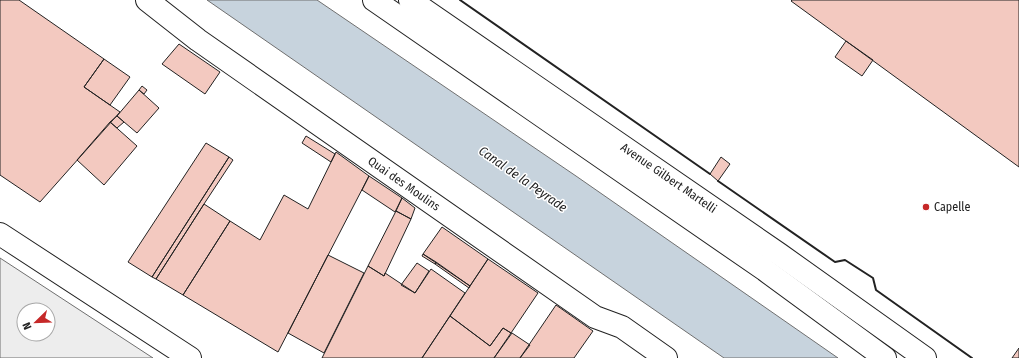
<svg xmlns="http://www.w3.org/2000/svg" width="1019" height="358" font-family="'Fira Sans Condensed',sans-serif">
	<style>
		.parking { fill: #ededed; stroke: #6f6f6f; fill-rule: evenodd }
		.water { fill: #c7d3dd; stroke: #6f6f6f }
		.building { fill: #f3c9c0; stroke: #222 }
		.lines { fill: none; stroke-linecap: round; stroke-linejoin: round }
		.minor-casing { stroke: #222; stroke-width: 24 }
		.major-casing { stroke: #222; stroke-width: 24 }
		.minor { stroke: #fff; stroke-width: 22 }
		.major { stroke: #fff; stroke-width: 22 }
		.wall { stroke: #222; stroke-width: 2 }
		.poi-dot { fill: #c62828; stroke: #fff; stroke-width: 1.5 }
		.labels { text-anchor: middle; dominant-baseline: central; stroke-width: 3; stroke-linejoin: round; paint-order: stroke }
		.street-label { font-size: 12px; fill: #222; stroke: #fff }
		.poi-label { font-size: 12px; fill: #222; stroke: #fff; text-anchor: start }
		.water-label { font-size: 13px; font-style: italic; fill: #222; stroke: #fff }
	</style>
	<rect width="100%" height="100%" fill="#fff"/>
	<!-- parking -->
	<path class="parking" d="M0 258 153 358H0ZM24 310H48V334H24Z"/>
	<!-- water -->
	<path class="water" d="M207 0H317L576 176 838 358H724Z"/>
	<!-- building -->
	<path class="building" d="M0 0H19L104 59 84 87 120 112 40 202 0 175Z
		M792 0H1019V167L791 1Z
		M846 41 873 60 862 76 835 57Z
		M179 44 220 72 205 94 162 64Z
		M104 59 130 77 110 105 84 87Z
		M142 86 147 90 144 94 139 90Z
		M139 90 159 108 137 133 117 116Z
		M117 116 124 122 117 128 110 122Z
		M110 122 137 146 104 185 77 160Z
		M306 136 335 154 331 162 302 143Z
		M206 143 229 157 152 277 128 262Z
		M336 152 369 176 278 352 183 295 230 221 260 240 284 195 308 209Z
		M229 157 233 160 204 204 156 279 152 277Z
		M721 157 730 164 718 181 710 174Z
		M369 176 402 198 395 212 362 190Z
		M402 198 415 208 411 219 396 211Z
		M204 204 230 221 183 295 156 279Z
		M396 211 411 219 384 276 368 266Z
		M442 227 488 259 470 286 423 254Z
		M423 254 436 262 435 264 422 256Z
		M328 255 364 273 324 353 288 333Z
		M488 259 538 293 511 333 503 328 490 346 450 316Z
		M436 262 470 286 469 288 435 264Z
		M417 263 429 271 415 293 401 285Z
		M368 266 384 276 385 273 415 293 431 269 465 293 422 358H322Z
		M556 305 593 331 574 358H520Z
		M450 316 490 346 503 328 511 333 494 358H422Z
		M512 333 530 345 520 358H494Z
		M1019 348V358H1012Z"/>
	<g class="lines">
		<!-- minor casing -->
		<g class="minor-casing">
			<g id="minor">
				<path id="s1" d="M147 0 198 40 595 317 622 327 666 358"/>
				<path d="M0 234 190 358"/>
			</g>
		</g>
		<!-- major casing -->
		<g class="major-casing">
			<g id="major">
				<path d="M374 0 765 270 885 358"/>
				<path id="s2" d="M410 0 779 254 925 358"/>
			</g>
		</g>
		<!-- minor -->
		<use href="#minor" class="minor"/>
		<!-- major -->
		<use href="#major" class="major"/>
		<!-- wall -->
		<path class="wall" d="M460 0 710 174
			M718 181 835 262 845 260 873 278 876 290 972 358"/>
	</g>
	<!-- markers -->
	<circle class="poi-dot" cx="926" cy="207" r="4"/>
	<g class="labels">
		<!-- street labels -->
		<g class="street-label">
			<text stroke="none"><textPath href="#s2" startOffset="314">Avenue Gilbert Martelli</textPath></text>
			<text stroke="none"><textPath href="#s1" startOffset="316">Quai des Moulins</textPath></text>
		</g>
		<!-- poi labels -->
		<g class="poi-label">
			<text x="934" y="207">Capelle</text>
		</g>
		<!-- water labels -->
		<g class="water-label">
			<text transform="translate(523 179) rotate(35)">Canal de la Peyrade</text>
		</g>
	</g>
	<!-- north arrow -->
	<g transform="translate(36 322) rotate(247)"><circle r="19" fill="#ffffff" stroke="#a7a7a7"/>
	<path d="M0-3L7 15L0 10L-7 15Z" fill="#c62828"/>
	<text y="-6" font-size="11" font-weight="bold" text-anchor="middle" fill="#222222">N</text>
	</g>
</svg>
